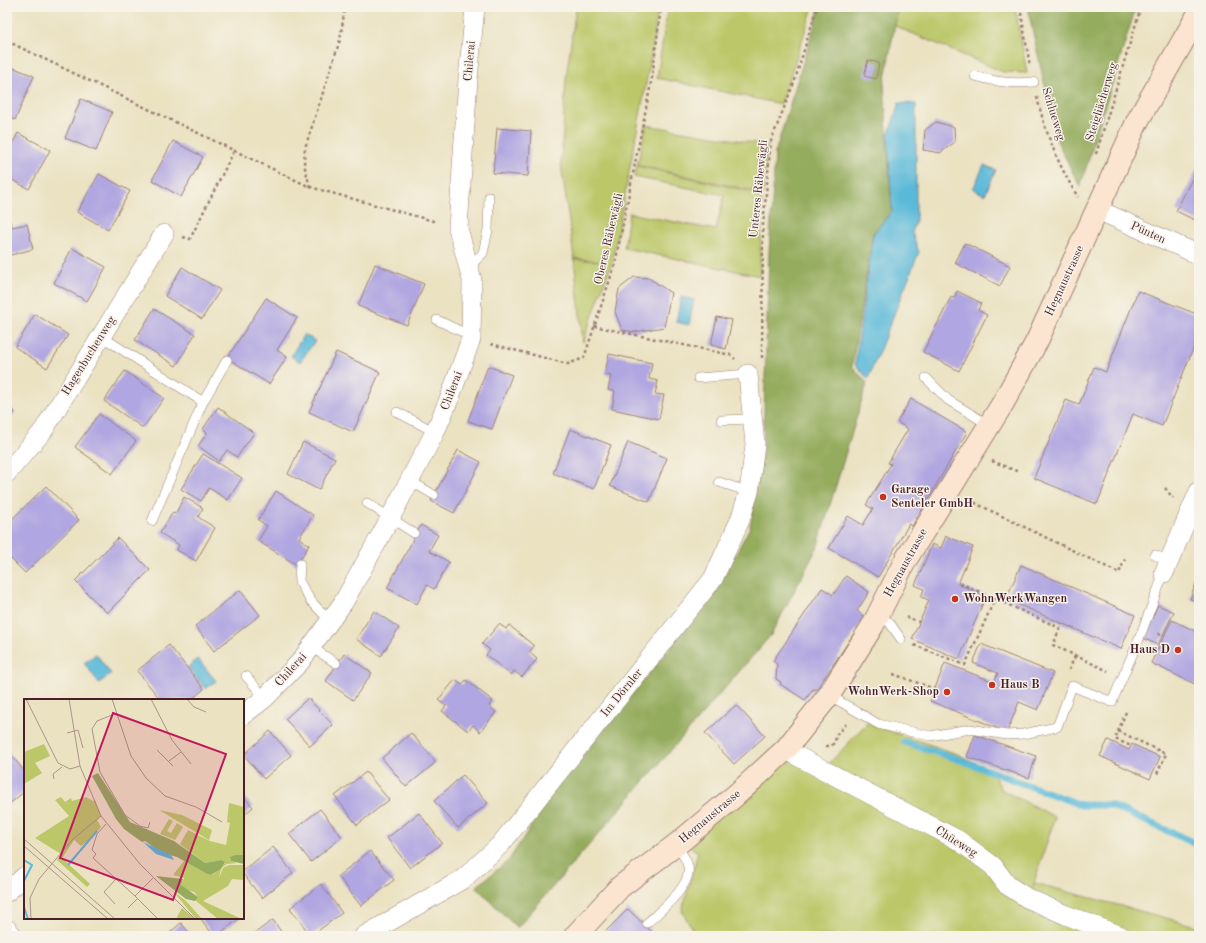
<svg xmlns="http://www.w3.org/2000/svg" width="1206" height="943" font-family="'Old Standard TT',serif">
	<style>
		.green { fill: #bbc769; stroke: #82734a }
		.forest { fill: #94ac5d; stroke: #6f6644 }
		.water { fill: #5ab9d9; stroke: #526c82 }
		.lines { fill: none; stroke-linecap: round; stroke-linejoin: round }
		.stream { stroke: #5ab9d9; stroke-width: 7 }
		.building { fill: #b0a6e1 }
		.lane-casing { stroke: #9a8076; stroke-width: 10 }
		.street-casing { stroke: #9a8076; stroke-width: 20 }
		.secondary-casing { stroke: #9a8076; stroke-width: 24 }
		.path { stroke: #9a8076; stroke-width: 2.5; stroke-dasharray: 3 3; stroke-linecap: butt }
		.lane { stroke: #fff; stroke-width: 9 }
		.street { stroke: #fff; stroke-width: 19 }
		.secondary { stroke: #fce5d0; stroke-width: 22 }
		.poi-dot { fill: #c8321e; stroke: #f7f3e8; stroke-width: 1.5 }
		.labels { text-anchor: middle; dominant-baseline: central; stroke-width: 3; stroke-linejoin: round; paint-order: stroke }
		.street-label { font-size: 12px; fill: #4a1f2b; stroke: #f7f3e8 }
		.poi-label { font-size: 12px; font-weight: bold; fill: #4a1f2b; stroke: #f7f3e8; text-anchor: start }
		.inset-river { fill: none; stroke: #5ab9d9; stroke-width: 2 }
		.inset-road { fill: none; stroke: #ab9486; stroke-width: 1 }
		.view { fill: #c2185b; fill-opacity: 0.15; stroke: #c2185b; stroke-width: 2 }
		.inset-edge { fill: none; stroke: #4a1f2b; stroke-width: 2 }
	</style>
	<rect width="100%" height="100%" fill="#f7f3e8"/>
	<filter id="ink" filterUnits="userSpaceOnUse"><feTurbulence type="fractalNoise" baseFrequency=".025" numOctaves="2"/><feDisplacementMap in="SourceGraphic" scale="8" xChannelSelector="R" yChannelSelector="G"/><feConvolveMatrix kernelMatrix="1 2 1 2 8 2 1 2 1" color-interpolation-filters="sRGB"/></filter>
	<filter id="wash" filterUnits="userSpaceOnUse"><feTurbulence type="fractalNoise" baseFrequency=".012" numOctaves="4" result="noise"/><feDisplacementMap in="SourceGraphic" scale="16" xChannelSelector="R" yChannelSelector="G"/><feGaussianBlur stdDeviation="0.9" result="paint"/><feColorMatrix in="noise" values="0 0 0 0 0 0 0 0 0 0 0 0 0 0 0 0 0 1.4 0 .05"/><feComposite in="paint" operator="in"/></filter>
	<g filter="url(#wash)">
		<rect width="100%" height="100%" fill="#ebe2c2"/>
		<!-- green -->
		<path class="green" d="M576 7H658L652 52 612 262 583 342 574 259 598 261 574 258 561 163 566 78Z
			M668 7H813L781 104 657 78Z
			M898 7H1015L1027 73 1003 72 895 26Z
			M646 125 767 145 763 193 637 165Z
			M637 166 762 194 760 276 624 248 629 213 716 230 724 195 634 177Z
			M867 723 957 754 991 770 1002 790 1055 817 1032 889 1035 883 1196 926 1199 919V936H696L682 911 698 852 681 841 736 795 786 749 797 756 958 840 1027 898 1034 916 1028 898 1031 891 1010 876 994 860 958 835 826 767Z"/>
		<!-- forest -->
		<path class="forest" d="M820 7H898L884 84 892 211 873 233 852 366 867 383 817 548 771 635 517 928 476 887 509 860 551 795 718 588 750 527 763 447 769 253 775 153Z
			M1029 7H1136L1080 187 1057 141 1029 14Z"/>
		<!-- water -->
		<path class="water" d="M899 103 916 104V220L912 233 919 252 868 379 855 364 873 234 892 211 888 136Z
			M984 165 996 170 985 195 973 189Z
			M681 297 694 300 689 325 676 322Z
			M304 334 315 341 300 362 291 356Z
			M96 654 111 674 99 683 84 663Z
			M198 659 216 681 206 689 188 667Z"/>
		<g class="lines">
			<!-- stream -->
			<path class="stream" d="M904 742 963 761 1081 805H1110L1199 845"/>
		</g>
		<g id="blocks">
			<!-- building -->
			<path class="building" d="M868 60 879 63 876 79 864 76Z
				M7 65 34 76 15 120 7 116Z
				M81 99 112 112 96 151 65 138Z
				M936 122 954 127 955 142 940 153 923 150 925 130Z
				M497 128 531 131 528 176 493 173Z
				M18 133 50 150 29 189 7 177V154Z
				M173 141 203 157 181 197 152 180Z
				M1199 165V222L1176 211Z
				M99 174 130 191 108 230 77 212Z
				M7 214 12 227 27 224 33 249 7 256Z
				M965 243 1010 266 1000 286 955 263Z
				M72 248 106 267 87 301 54 283Z
				M375 264 424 284 407 325 358 306Z
				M182 267 220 290 202 319 165 296Z
				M634 277 649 278 671 293 664 327 635 332 622 330 615 312 619 289Z
				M957 291 981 303 978 310 987 315 959 371 923 352 951 297 954 298Z
				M1138 291 1199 315V334L1162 426 1133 414 1097 504 1034 478 1066 400 1079 405 1094 367 1106 372Z
				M266 298 297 318 277 350 287 357 269 384 227 358Z
				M154 309 195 334 176 366 135 340Z
				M35 314 68 335 47 368 15 347Z
				M717 317 732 320 726 349 711 345Z
				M336 352 380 372 353 432 309 412Z
				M609 354 652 363 649 379 658 381 655 394 664 395 659 419 612 409 615 391 608 390 611 376 605 374Z
				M488 366 512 375 492 429 468 421Z
				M125 371 164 398 143 428 104 401Z
				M911 399 967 432 912 526 909 524 878 577 829 548 848 516 863 525 873 509 866 505 891 464 888 463 908 429 897 422Z
				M7 405 15 412 7 423Z
				M218 407 254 433 237 457 227 450 219 461 198 446 207 433 203 429Z
				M99 414 136 441 112 474 75 447Z
				M570 429 611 445 594 489 553 473Z
				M303 442 335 458 319 490 288 474Z
				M628 442 667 458 649 502 610 486Z
				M458 450 481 462 454 513 431 501Z
				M203 454 242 478 228 500 209 488 201 501 181 489Z
				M46 486 79 520 25 573 7 555V524Z
				M276 491 313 515 299 538 309 545 297 565 258 541 267 526 258 520Z
				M184 497 203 508 198 517 215 528 196 561 177 550 179 545 160 533 173 512 176 513Z
				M421 525 438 535 429 551 449 562 434 589 427 585 417 604 387 588Z
				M946 536 973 547 958 584 986 596 959 659 912 639 929 600 921 597 924 589 915 585 932 544 941 548Z
				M118 538 150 570 107 613 75 581Z
				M1021 565 1135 615 1121 649 1006 599Z
				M1199 575V602L1190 599Z
				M846 576 869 592 857 611 865 617 816 690 813 689 805 700 780 684 781 682 776 679 777 664 773 661 822 588 833 595Z
				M240 590 260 615 214 651 195 626Z
				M1158 605 1174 612 1158 645 1143 638Z
				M374 611 399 628 381 656 356 639Z
				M1172 620 1199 633V686L1151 663Z
				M499 624 506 629 509 625 534 646 529 652 537 659 522 677 514 671 511 675 486 655 490 650 482 644Z
				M981 644 1053 673 1038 710 1019 702 1007 732 930 701 945 663 994 682 998 673 973 663Z
				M169 645 204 689 191 700H161L137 671Z
				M344 654 372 673 353 700 326 681Z
				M455 680 462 685 466 680 493 701 489 706 496 712 480 732 473 725 468 731 442 711 446 706 438 700Z
				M308 698 333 725 310 746 285 719Z
				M736 705 765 736 734 764 705 733Z
				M270 731 291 755 264 779 244 755Z
				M411 733 436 762 406 787 382 758Z
				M975 735 1036 756 1029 778 967 757Z
				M1108 740 1129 750 1132 744 1160 757 1150 779 1100 756Z
				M8 751 25 772V791L7 806Z
				M366 772 389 800 357 825 335 796Z
				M463 775 488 803 458 828 434 801Z
				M243 796 253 807 243 816Z
				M320 809 342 837 311 862 289 834Z
				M419 813 442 843 410 868 387 838Z
				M273 847 293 873 262 898 243 874V871Z
				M370 851 394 880 361 906 338 876Z
				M321 884 342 913 311 936 290 908Z
				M628 909 656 936H601Z
				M200 918H240L216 936H214Z
				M273 920 284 936H251Z
				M181 923 192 936H166Z"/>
		</g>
	</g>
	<g filter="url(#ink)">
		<use href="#blocks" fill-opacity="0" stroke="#9a8076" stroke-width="1"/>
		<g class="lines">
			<!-- lane casing -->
			<g class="lane-casing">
				<path id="lane" d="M975 76C996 82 1011 84 1034 82
					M469 267 483 253 488 230 489 197
					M437 320 471 336
					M101 336 203 402
					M698 378 748 374
					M926 378 948 400 989 425
					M397 412 435 432
					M721 420 753 419
					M409 480 434 495
					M719 482 749 492
					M367 503 414 533
					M152 521 203 402 227 360
					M1155 555 1169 561
					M300 564 299 581 310 600 330 621
					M877 617 889 622 901 639
					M311 647 336 663
					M246 676 265 698
					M829 695 878 724 930 736 970 729 1007 735 1023 734 1057 727 1072 686 1112 702 1139 639 1164 573
					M647 923C660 911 692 886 688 867 687 859 680 851 676 845"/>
			</g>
			<!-- street casing -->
			<g class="street-casing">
				<path id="street" d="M1098 210 1199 255
					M7 473 43 431 164 234
					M1164 573 1199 491
					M243 715 265 698 300 662 343 603 386 526 435 432 450 397 471 339 472 280 458 228 468 79 475 7
					M786 749 797 756 958 840 993 866 1007 885 1027 898 1066 915 1121 936
					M7 892 25 876
					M7 929 13 936
					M364 936 463 879 500 845 713 579 740 520 749 492 755 444 748 374"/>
			</g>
			<!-- secondary casing -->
			<g class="secondary-casing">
				<path id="secondary" d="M575 936 620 887 681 841 736 795 786 749 829 695 873 625 905 561 1003 403 1037 341 1138 120 1199 13"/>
			</g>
			<!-- path -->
			<path class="path" d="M1020 7 1030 66
				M7 41 310 187 437 222
				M1037 97C1045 132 1059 167 1078 197
				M1096 154 1141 7
				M310 187 304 164 305 148 340 40 345 7
				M183 237 190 239 234 151
				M594 326 731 355 735 359
				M491 344 568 364 584 358 615 264 652 78 661 7
				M762 358 763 225 771 141 795 80 817 7
				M992 461 1019 472
				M1165 488 1173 498
				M969 500 1119 573 1125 559
				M961 586 962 584 1060 628 1062 623
				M906 617 919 622
				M1060 628 1053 645 1108 671
				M1158 634 1164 636
				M914 645 965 665 995 599
				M1069 670 1075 656
				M893 674 935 689
				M1126 712 1115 739 1131 746
				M1118 731 1166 754 1156 776
				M826 746H831L835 742 836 735 846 724"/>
			<!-- lane -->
			<use href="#lane" class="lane"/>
			<!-- street -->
			<use href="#street" class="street"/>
			<!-- secondary -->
			<use href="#secondary" class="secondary"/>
		</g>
	</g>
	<!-- markers -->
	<g class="poi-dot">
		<circle cx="883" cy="497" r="4"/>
		<circle cx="955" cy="599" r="4"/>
		<circle cx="1178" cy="650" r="4"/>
		<circle cx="992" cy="685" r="4"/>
		<circle cx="947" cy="692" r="4"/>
	</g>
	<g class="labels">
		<!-- street labels -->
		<g class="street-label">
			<text transform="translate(470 61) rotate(-85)">Chilerai</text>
			<text transform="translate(1102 102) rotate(-73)">Steigliächerweg</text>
			<text transform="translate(1053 114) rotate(73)">Schlueweg</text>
			<text transform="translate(759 189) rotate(-84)">Unteres Räbewägli</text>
			<text transform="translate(1148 233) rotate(24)">Pünten</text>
			<text transform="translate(609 239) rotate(-77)">Oberes Räbewägli</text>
			<text transform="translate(1065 281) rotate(-65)">Hegnaustrasse</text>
			<text transform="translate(89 356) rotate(-58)">Hagenbuchenweg</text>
			<text transform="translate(452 391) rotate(-69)">Chilerai</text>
			<text transform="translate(906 563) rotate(-61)">Hegnaustrasse</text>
			<text transform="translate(291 670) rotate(-48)">Chilerai</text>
			<text transform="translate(622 693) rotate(-51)">Im Dörnler</text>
			<text transform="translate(710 817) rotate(-40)">Hegnaustrasse</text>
			<text transform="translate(956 842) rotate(32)">Chüeweg</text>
		</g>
		<!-- poi labels -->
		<g class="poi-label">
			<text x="891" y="490">Garage<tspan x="891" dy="14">Senteler GmbH</tspan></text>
			<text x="963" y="599">WohnWerkWangen</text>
			<text x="1170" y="650" text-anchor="end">Haus D</text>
			<text x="1000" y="685">Haus B</text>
			<text x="939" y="692" text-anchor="end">WohnWerk-Shop</text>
		</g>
	</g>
	<!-- overview -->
	<g transform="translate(24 699)">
		<rect width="220" height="220" fill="#ebe2c2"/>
		<path d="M20 45 26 57 11 64 18 74 0 85V53ZM37 98 41 103 47 99 48 102 62 98 69 102 71 101 77 117 73 121 77 128 69 138 57 147 50 141 38 159 66 185 63 188 33 161 37 155 11 139 45 117 31 101ZM205 104 220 108V156L206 159 207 162 213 164 203 165 197 169 201 164 199 161 181 164 156 145 164 131 186 142 202 146 206 124 203 123ZM135 111 158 116 188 131 185 141ZM145 120 149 122 143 132 147 134 153 124 159 128 151 141 136 135ZM160 162 183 175 188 176 197 170 195 179 199 169 205 166H220V181L208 180 204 187 179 202 218 220H194L171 201 174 198 170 193 162 191 157 186 160 179 149 176ZM149 192 162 202 178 220H172ZM158 209 171 220H152Z" fill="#bbc769"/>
		<path d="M74 74 106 123 150 142 181 164 198 161 201 163 197 170 187 176 183 175 153 158 138 154 121 142 118 143 100 130 92 120 68 77ZM211 156H220V165L207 162 206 158ZM132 177 159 180 157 186 174 198 171 202 162 200Z" fill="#94ac5d"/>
		<path d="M119 143 147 156 150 161 132 155Z" fill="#5ab9d9"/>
		<path class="inset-river" d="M0 161 8 166 0 182M44 166 73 132M0 208 4 220"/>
		<path class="inset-road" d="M2 0 34 64 46 70 56 67M45 0 56 67 77 117 116 165 171 220M88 0 107 57 122 79 141 97 172 108 198 123M127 0 148 41 167 65M163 0 170 8 182 13M93 14 73 22 68 30 76 73 101 116 116 127 124 129 126 123M43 34 54 31 59 49M133 51 149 67M145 62 157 53M30 80 29 75 38 68M82 125 73 135 68 151 72 155 69 159 111 197 129 179M0 140 91 220M0 147 84 220M111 197 134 220M91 205 80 193 92 180M104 209 113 200M7 220 6 199 15 180 49 140 77 117"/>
		<path class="view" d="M89 14 202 55 149 201 36 159Z"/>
		<rect width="220" height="220" class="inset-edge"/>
	</g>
	<!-- margin -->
	<rect width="1206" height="943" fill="none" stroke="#f7f3e8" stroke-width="24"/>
</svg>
